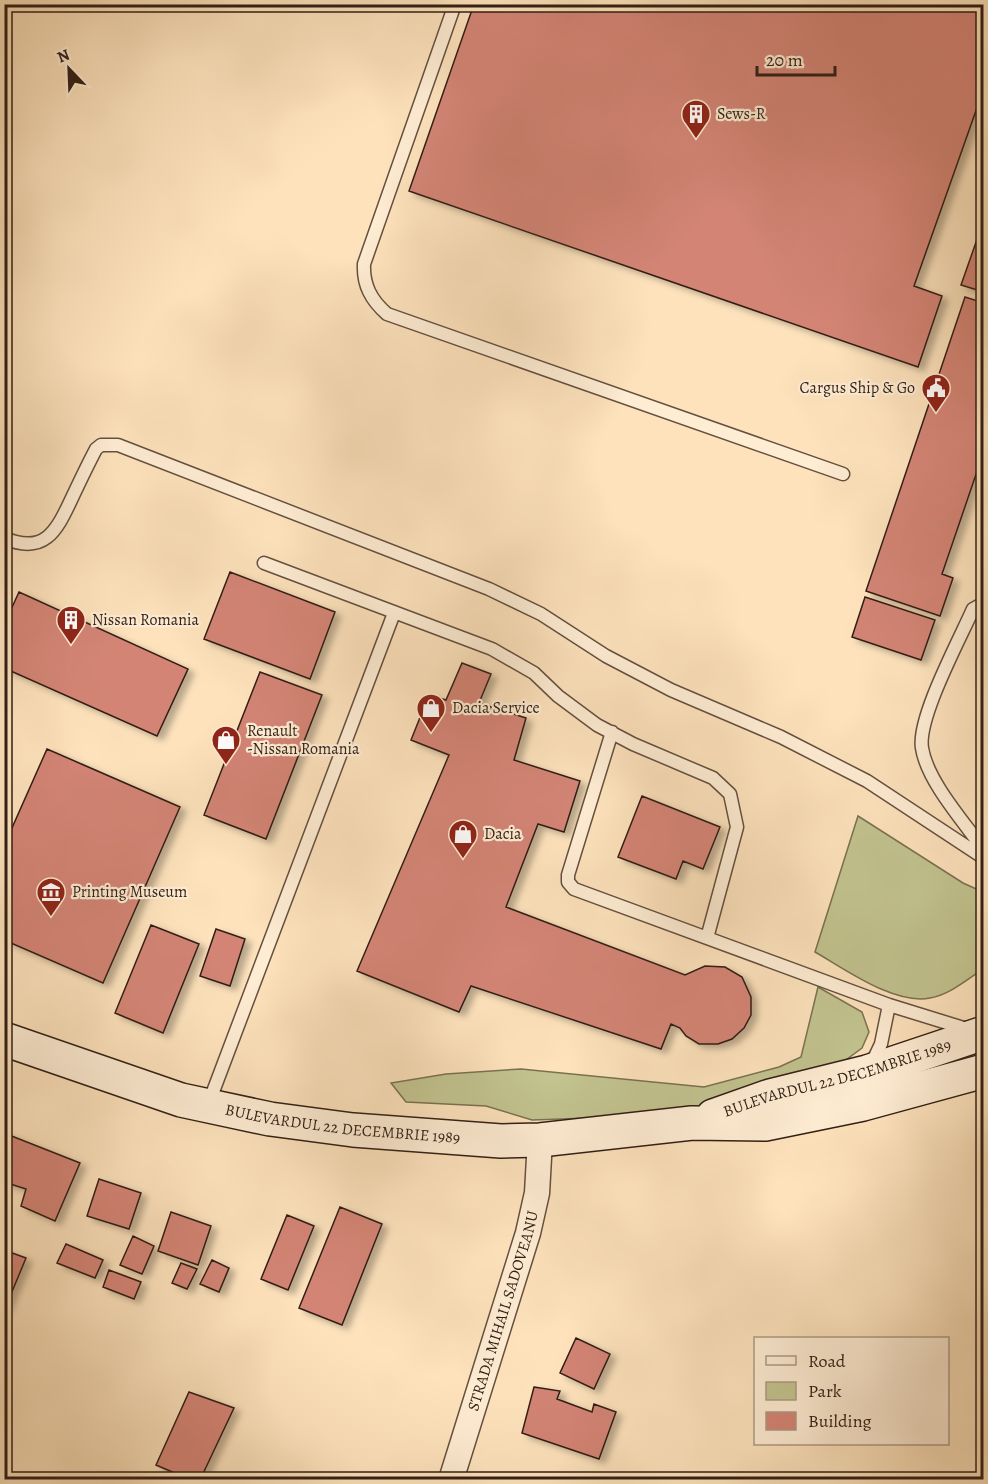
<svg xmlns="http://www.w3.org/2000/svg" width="988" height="1484" font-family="Alegreya,serif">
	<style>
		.green { fill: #c2c38f; stroke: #7a7152; stroke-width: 1.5 }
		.building { fill: #d38475; stroke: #311f15; stroke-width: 1.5; filter: url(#shadow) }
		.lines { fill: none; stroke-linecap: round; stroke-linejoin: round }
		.lane-casing { stroke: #64503f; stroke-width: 15 }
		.street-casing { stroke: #64503f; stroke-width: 27 }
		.secondary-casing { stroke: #311f15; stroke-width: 36 }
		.lane { stroke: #feecd3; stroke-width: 12 }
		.street { stroke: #feecd3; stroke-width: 24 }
		.secondary { stroke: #feecd3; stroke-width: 33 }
		.labels { text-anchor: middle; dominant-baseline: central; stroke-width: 4.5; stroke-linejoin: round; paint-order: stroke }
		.poi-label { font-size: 16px; fill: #311f15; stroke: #feecd3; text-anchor: start }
		.street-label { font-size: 16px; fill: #311f15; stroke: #feecd3 }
	</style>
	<defs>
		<filter id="shadow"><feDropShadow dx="6" dy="4" stdDeviation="3" flood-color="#0004"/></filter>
	</defs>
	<rect width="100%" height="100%" fill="#fde2bc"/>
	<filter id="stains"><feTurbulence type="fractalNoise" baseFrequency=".00333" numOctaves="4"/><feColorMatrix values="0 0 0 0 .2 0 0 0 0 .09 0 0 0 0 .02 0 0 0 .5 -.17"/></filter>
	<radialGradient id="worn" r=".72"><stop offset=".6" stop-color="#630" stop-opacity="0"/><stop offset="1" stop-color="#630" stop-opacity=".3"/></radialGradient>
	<!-- green -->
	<path class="green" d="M858 816 963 883 983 892V969C968 979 949 995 930 998 894 1005 845 969 815 952Z
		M818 987 862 1012 869 1032 862 1048 843 1062 678 1115 532 1120 486 1106 406 1102 391 1083 446 1074 521 1069 704 1087 779 1067 801 1057Z"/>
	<!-- building -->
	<path class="building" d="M474 4H984V88L914 286 942 296 918 367 409 191Z
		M981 228 984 229V292L961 285Z
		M965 297 984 303V451L942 574 953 578 940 616 866 591Z
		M230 572 335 612 310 679 204 639Z
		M19 592 188 669 157 736 4 668V625Z
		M865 597 935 620 921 660 852 637Z
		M462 663 491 674 479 703 526 718 514 760 580 781 564 832 538 824 506 907 685 975 705 966 725 967 742 977 751 997V1015L744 1028 732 1039 718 1044H699L686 1036 680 1028 671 1024 661 1049 471 986 459 1012 357 971 449 755 411 740 429 695 446 700Z
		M260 672 322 695 266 839 204 815Z
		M47 749 180 807 103 983 4 940V846Z
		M642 796 720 827 703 869 683 861 676 879 618 857Z
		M151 925 199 944 163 1033 115 1013Z
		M216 929 245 939 230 986 200 976Z
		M4 1133 80 1163 55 1221 21 1206 26 1189 4 1182Z
		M99 1179 141 1193 129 1229 87 1216Z
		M340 1207 382 1224 342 1325 299 1308Z
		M171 1212 211 1226 198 1265 158 1251Z
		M287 1215 314 1226 288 1290 261 1279Z
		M133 1236 154 1246 142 1274 120 1265Z
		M66 1244 103 1260 95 1278 57 1263Z
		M4 1250 26 1258 4 1311Z
		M212 1260 229 1268 219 1292 200 1284Z
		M181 1263 197 1269 187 1289 172 1283Z
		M109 1270 141 1282 134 1299 103 1287Z
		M576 1338 610 1354 594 1389 560 1373Z
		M534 1387 560 1391 557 1399 592 1412 594 1404 616 1412 599 1459 522 1433Z
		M189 1392 234 1408 200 1480H191L156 1465Z"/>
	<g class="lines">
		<!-- lane casing -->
		<g class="lane-casing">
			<path id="lane" d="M455 4 364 264C363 285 371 300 387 314L843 474
				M4 538C44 555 56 532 71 500 79 483 87 466 96 449L101 445H118L489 589 541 614 606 656 671 690 781 737 867 781 984 858
				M264 563 492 649 534 673 558 696 597 725 633 744 713 778 730 794 737 827 707 938
				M984 603 973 609C960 639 917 718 922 748 927 781 964 822 984 850
				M612 732 568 875V882L574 889 889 1005 970 1030
				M872 1063 881 1044 889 1005
				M208 1105 394 613"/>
		</g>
		<!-- street casing -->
		<g class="street-casing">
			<g id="street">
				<path id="s1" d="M451 1480 528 1233 537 1193 540 1140"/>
			</g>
		</g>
		<!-- secondary casing -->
		<g class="secondary-casing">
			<g id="secondary">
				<path id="s2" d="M4 1039 181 1100 270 1119 353 1130 501 1141 540 1140 692 1123 765 1124 863 1104 984 1071"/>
				<path id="s3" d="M713 1116 770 1096 867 1072 984 1033"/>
			</g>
		</g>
		<!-- lane -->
		<use href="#lane" class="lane"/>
		<!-- street -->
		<use href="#street" class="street"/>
		<!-- secondary -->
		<use href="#secondary" class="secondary"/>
	</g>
	<!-- icons -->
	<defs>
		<g id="building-pin" transform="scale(1.5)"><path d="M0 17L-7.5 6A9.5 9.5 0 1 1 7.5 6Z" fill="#8f2418" stroke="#feecd3"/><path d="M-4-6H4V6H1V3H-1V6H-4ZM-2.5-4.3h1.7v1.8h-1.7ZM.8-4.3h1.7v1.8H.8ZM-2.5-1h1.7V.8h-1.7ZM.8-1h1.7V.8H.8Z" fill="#fff"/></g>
		<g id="civic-pin" transform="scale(1.5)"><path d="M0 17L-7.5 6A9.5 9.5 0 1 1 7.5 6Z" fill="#8f2418" stroke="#feecd3"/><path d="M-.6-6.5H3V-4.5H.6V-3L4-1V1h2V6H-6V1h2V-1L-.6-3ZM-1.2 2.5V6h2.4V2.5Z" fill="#fff"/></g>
		<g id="shop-pin" transform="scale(1.5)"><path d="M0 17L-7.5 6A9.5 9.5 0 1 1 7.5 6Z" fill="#8f2418" stroke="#feecd3"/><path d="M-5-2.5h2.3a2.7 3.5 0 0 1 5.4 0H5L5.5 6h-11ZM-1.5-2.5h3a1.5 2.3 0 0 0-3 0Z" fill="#fff"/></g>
		<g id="museum-pin" transform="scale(1.5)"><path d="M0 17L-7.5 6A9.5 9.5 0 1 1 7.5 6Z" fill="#8f2418" stroke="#feecd3"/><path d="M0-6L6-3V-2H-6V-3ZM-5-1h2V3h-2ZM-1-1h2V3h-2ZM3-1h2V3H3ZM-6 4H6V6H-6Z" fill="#fff"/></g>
	</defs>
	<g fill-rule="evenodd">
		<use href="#building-pin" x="696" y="114"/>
		<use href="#civic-pin" x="936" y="388"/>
		<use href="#building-pin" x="71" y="620"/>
		<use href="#shop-pin" x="431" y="708"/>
		<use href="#shop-pin" x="226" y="740"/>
		<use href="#shop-pin" x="463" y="834"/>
		<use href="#museum-pin" x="51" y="892"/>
	</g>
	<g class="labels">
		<!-- poi labels -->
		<g class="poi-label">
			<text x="717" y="114">Sews-R</text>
			<text x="915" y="388" text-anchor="end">Cargus Ship &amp; Go</text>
			<text x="92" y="620">Nissan Romania</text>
			<text x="452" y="708">Dacia Service</text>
			<text x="247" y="731">Renault<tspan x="247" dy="18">-Nissan Romania</tspan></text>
			<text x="484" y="834">Dacia</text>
			<text x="72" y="892">Printing Museum</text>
		</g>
		<!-- street labels -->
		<g class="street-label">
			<text stroke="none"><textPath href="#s3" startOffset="130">BULEVARDUL 22 DECEMBRIE 1989</textPath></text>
			<text stroke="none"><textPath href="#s2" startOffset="351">BULEVARDUL 22 DECEMBRIE 1989</textPath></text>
			<text stroke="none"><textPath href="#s1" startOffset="177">STRADA MIHAIL SADOVEANU</textPath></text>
		</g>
	</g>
	<!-- margin -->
	<rect width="988" height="1484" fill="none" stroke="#fde2bc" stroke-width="24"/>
	<rect x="6" y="6" width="976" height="1472" fill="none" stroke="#311f15" stroke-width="3"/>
	<rect x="12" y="12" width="964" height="1460" fill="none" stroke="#311f15" stroke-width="1.5"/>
	<!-- legend -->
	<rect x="754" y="1337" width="195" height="108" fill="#feecd3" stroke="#ac9a87" stroke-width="1.5"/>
	<rect x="766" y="1356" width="30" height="9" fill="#feecd3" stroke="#ac9a87" stroke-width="1.5"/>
	<text x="808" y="1367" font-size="18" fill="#311f15">Road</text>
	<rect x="766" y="1382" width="30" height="18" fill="#c2c38f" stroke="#ac9a87" stroke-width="1.5"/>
	<text x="808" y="1397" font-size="18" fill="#311f15">Park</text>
	<rect x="766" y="1412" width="30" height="18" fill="#d38475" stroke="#ac9a87" stroke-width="1.5"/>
	<text x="808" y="1427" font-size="18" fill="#311f15">Building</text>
	<!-- north arrow -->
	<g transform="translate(69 69) rotate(337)" stroke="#feecd3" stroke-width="4.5" paint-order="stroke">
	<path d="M0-4.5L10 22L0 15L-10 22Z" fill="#311f15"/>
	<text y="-9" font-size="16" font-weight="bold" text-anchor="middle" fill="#311f15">N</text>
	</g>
	<!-- scale -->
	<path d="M757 66v9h78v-9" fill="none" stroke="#311f15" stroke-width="3"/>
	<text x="766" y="66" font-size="18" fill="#311f15" stroke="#feecd3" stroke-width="4.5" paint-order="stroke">20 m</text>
	<rect width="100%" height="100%" filter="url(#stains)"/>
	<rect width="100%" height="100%" fill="url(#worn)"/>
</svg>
